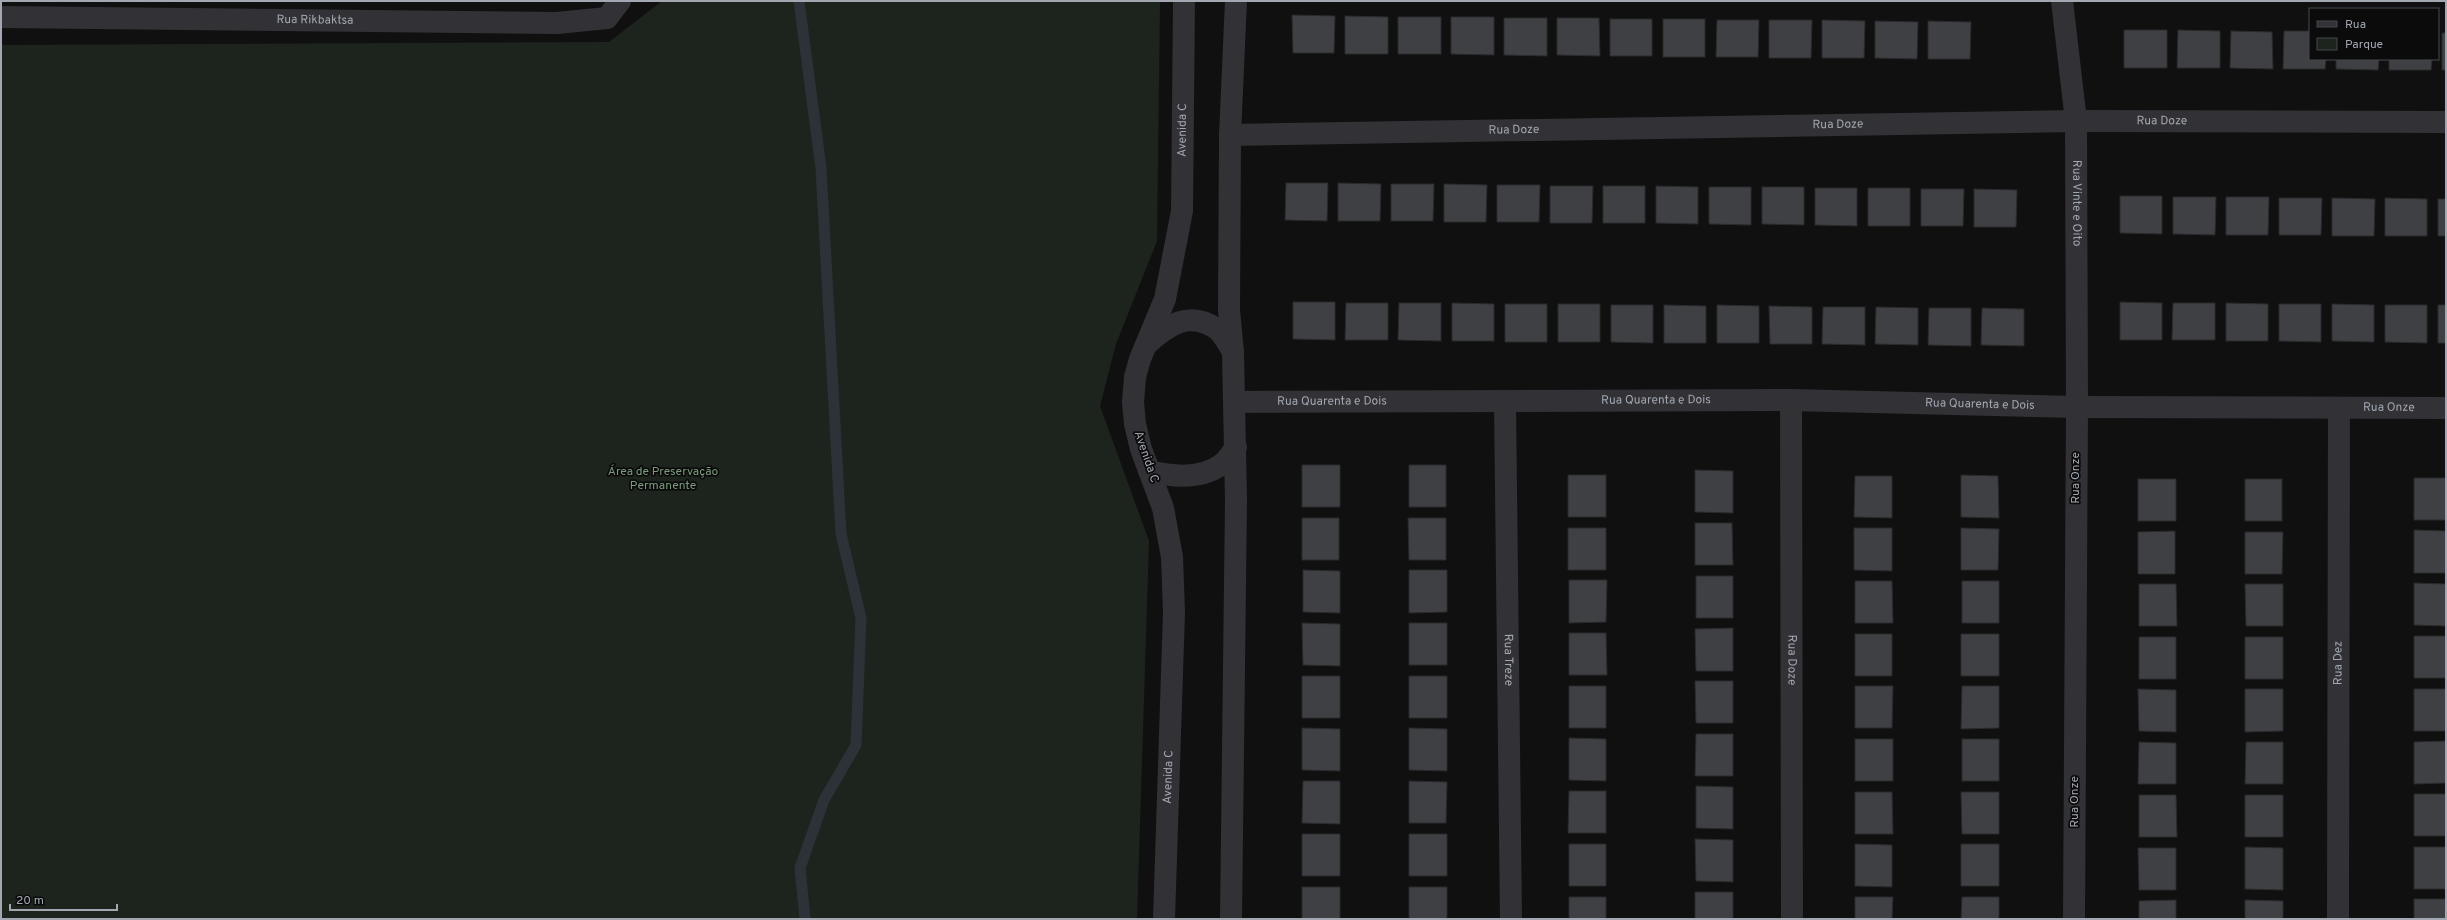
<svg xmlns="http://www.w3.org/2000/svg" width="2447" height="920" font-family="Overpass,sans-serif">
	<style>
		.green { fill: #1d241d }
		.lines { fill: none; stroke-linecap: round; stroke-linejoin: round }
		.stream { stroke: #2b3339; stroke-width: 11 }
		.building { fill: #3f4044; stroke: #2a2a2d }
		.minor { stroke: #323236; stroke-width: 22 }
		.labels { text-anchor: middle; dominant-baseline: central; stroke-width: 3.5; stroke-linejoin: round; paint-order: stroke }
		.street-label { font-size: 12px; fill: #a2a7b1; stroke: #0b0b0c }
		.park-label { font-size: 12px; fill: #7b9b7c; stroke: #0b0b0c }
	</style>
	<rect width="100%" height="100%" fill="#101011"/>
	<!-- green -->
	<path class="green" d="M662 1H1160L1157 241 1116 344 1100 406 1149 541 1137 919H1V45L609 42Z"/>
	<g class="lines">
		<!-- stream -->
		<path class="stream" d="M799 1 821 168 841 534 861 618 856 745 824 800 800 868 805 919"/>
	</g>
	<!-- building -->
	<path class="building" d="M1292 15 1335 16 1334 53H1293Z
		M1345 16 1388 17V54H1345Z
		M1398 17H1441V54H1398Z
		M1451 17H1494V55L1451 54Z
		M1504 18H1547V56L1504 55Z
		M1557 18H1599L1600 56 1557 55Z
		M1610 19H1652V56H1610Z
		M1663 19H1705V57H1663Z
		M1717 20H1759L1758 57H1716Z
		M1769 20H1812L1811 58H1769Z
		M1822 20 1865 21 1864 58H1822Z
		M1875 21 1918 22 1917 59 1875 58Z
		M1928 21 1971 22 1970 59H1928Z
		M2124 30H2167V68H2124Z
		M2178 30 2220 31V68H2177Z
		M2231 31 2272 32 2273 69 2230 68Z
		M2284 31H2310V59H2326L2325 69H2283Z
		M2442 33H2446V70H2442Z
		M2336 59H2379L2378 70 2336 69Z
		M2389 59H2432L2431 70H2389Z
		M1286 183H1328L1327 221 1285 220Z
		M1338 183 1381 184 1380 221H1338Z
		M1391 184H1434L1433 221H1391Z
		M1444 184 1487 185 1486 222H1444Z
		M1497 185H1540L1539 222H1497Z
		M1550 186H1593L1592 223H1550Z
		M1603 186H1645V223H1603Z
		M1656 186 1698 187V224L1656 223Z
		M1709 187H1751V225L1709 224Z
		M1762 187H1804V225L1762 224Z
		M1815 188H1857V226L1815 225Z
		M1868 188H1910V226H1868Z
		M1921 189H1964L1963 226H1921Z
		M1974 189 2017 190 2016 227H1974Z
		M2120 196H2162V234L2120 233Z
		M2173 197H2216L2215 235 2173 234Z
		M2226 197H2269L2268 235H2226Z
		M2279 198H2322L2321 235H2279Z
		M2332 198 2375 199 2374 236H2332Z
		M2385 198 2427 199V236H2385Z
		M2438 199H2446V236H2438Z
		M1293 302H1335V340L1293 339Z
		M2120 302 2162 303V340H2120Z
		M1346 303H1388V340H1345Z
		M1399 303H1441V341L1398 340Z
		M1452 303 1494 304V341H1452Z
		M2173 303H2215V340H2172Z
		M2226 303 2268 304V341H2226Z
		M1505 304H1547V342H1505Z
		M1558 304H1600V342H1558Z
		M2279 304H2321V342L2279 341Z
		M2332 304 2374 305V342L2332 341Z
		M1611 305H1653V343L1611 342Z
		M1664 305 1706 306V343H1664Z
		M1717 305 1759 306V343H1717Z
		M2385 305H2427V343L2385 342Z
		M2438 305H2446V343H2438Z
		M1769 306 1812 307V344H1770Z
		M1823 307H1865V345L1822 344Z
		M1876 307 1918 308V345L1875 344Z
		M1929 308H1971V346L1928 345Z
		M1982 308 2024 309V346L1981 345Z
		M1302 465H1340V507H1302Z
		M1409 465H1446V507H1409Z
		M1695 470 1733 471V513L1695 512Z
		M1568 475H1606V517H1568Z
		M1961 475 1998 476 1999 518 1961 517Z
		M1855 476H1892V518L1854 517Z
		M2414 478H2446V520H2414Z
		M2138 479H2176V521H2138Z
		M2245 479H2282V521H2245Z
		M1302 518H1339V560H1302Z
		M1408 518H1446V560H1409Z
		M1695 523H1732L1733 565H1695Z
		M1568 528H1606V570H1568Z
		M1854 528H1892V571L1854 570Z
		M1961 528 1999 529 1998 570H1961Z
		M2414 530 2446 531V573H2414Z
		M2175 531V574H2138V532Z
		M2245 532H2283L2282 574H2245Z
		M1303 570 1340 571V613L1303 612Z
		M1409 570H1447V612L1409 613Z
		M1696 576H1733V618H1696Z
		M1569 580H1607L1606 622 1569 623Z
		M1855 581H1892L1893 623H1855Z
		M1962 581H1999V623H1962Z
		M2414 583 2446 584V626L2414 625Z
		M2139 584H2176L2177 626H2139Z
		M2245 584H2283V626H2246Z
		M1302 623 1340 624V666L1303 665Z
		M1409 623H1447V665H1409Z
		M1733 628V671H1696L1695 629Z
		M1569 633H1606L1607 675H1569Z
		M1855 634H1892V676H1855Z
		M1961 634H1999V676H1961Z
		M2414 636H2446V678H2414Z
		M2139 637H2176V679H2139Z
		M2245 637H2283V679H2245Z
		M1302 676H1340V718H1302Z
		M1409 676H1447V718H1409Z
		M1695 681H1733V723H1696Z
		M1569 686H1606V728H1569Z
		M1855 686H1893L1892 728H1855Z
		M1962 686H1999V728L1961 729Z
		M2138 689 2176 690V732L2139 731Z
		M2245 689H2283V731L2245 732Z
		M2414 689H2446V731H2414Z
		M1302 728 1340 729V771L1302 770Z
		M1409 728 1447 729V771L1409 770Z
		M1696 734H1733V776H1695Z
		M1569 738 1606 739V781L1569 780Z
		M1855 739H1893V781H1855Z
		M1962 739H1999V781H1962Z
		M2446 741V783L2414 784V742Z
		M2139 742 2176 743V784H2138Z
		M2246 742H2283V784H2245Z
		M1303 781H1340V824L1302 823Z
		M1409 781 1447 782 1446 823H1409Z
		M1696 786 1733 787V829L1696 828Z
		M1569 791H1606V833H1568Z
		M1855 792H1892L1893 834H1855Z
		M1961 792H1999V834H1962Z
		M2414 794H2446V836H2414Z
		M2139 795H2176L2177 837H2139Z
		M2245 795H2283V837H2245Z
		M1302 834H1340V876H1302Z
		M1409 834H1447V876H1409Z
		M1695 839 1733 840V882L1696 881Z
		M1569 844H1606V886H1569Z
		M1855 844 1892 845V887L1855 886Z
		M1961 844H1999V886H1961Z
		M2245 847 2283 848V890L2245 889Z
		M2414 847H2446V889H2414Z
		M2138 848H2176V890H2139Z
		M1302 887H1340V919H1302Z
		M1409 887H1447V919H1409Z
		M1695 892H1733V919H1695Z
		M1569 897H1606V919H1569Z
		M1855 897H1893L1892 919H1855Z
		M1962 897H1999V919H1961Z
		M2414 899H2446V919H2414Z
		M2176 900V919H2139V901Z
		M2245 900 2283 901V919H2245Z"/>
	<g class="lines">
		<!-- minor -->
		<g class="minor">
			<path id="s1" d="M2062 1 2076 121 2077 407 2074 919"/>
			<path id="s2" d="M1 17 557 23 607 18 620 1"/>
			<path id="s3" d="M1230 135 2076 121 2446 122"/>
			<path d="M1147 344C1168 325 1189 310 1217 329 1223 334 1229 345 1233 352"/>
			<path id="s4" d="M1791 400 1792 919"/>
			<path id="s5" d="M1235 402 1791 400 2077 407 2446 408"/>
			<path id="s6" d="M1505 402 1511 919"/>
			<path d="M1149 471C1173 477 1201 480 1222 464 1228 460 1232 452 1236 447"/>
			<path id="s7" d="M1164 919 1174 612 1172 557 1163 508 1141 449 1135 424 1133 402 1135 377 1140 359 1165 299 1182 211 1184 1"/>
			<path d="M1231 919 1236 500 1233 352 1229 310 1230 135 1236 1"/>
			<path id="s8" d="M2338 919 2339 408"/>
		</g>
	</g>
	<g class="labels">
		<!-- street labels -->
		<g class="street-label">
			<text stroke="none"><textPath href="#s2" startOffset="314">Rua Rikbaktsa</textPath></text>
			<text stroke="none"><textPath href="#s3" startOffset="932">Rua Doze</textPath></text>
			<text stroke="none"><textPath href="#s3" startOffset="608">Rua Doze</textPath></text>
			<text stroke="none"><textPath href="#s3" startOffset="284">Rua Doze</textPath></text>
			<text stroke="none"><textPath href="#s7" startOffset="802">Avenida C</textPath></text>
			<text stroke="none"><textPath href="#s1" startOffset="203">Rua Vinte e Oito</textPath></text>
			<text stroke="none"><textPath href="#s5" startOffset="421">Rua Quarenta e Dois</textPath></text>
			<text stroke="none"><textPath href="#s5" startOffset="97">Rua Quarenta e Dois</textPath></text>
			<text stroke="none"><textPath href="#s5" startOffset="745">Rua Quarenta e Dois</textPath></text>
			<text stroke="none"><textPath href="#s5" startOffset="1154">Rua Onze</textPath></text>
			<text transform="translate(1146 457) rotate(71)">Avenida C</text>
			<text transform="translate(2076 478) rotate(-90)">Rua Onze</text>
			<text stroke="none"><textPath href="#s6" startOffset="258">Rua Treze</textPath></text>
			<text stroke="none"><textPath href="#s4" startOffset="260">Rua Doze</textPath></text>
			<text stroke="none"><textPath href="#s8" startOffset="256">Rua Dez</textPath></text>
			<text stroke="none"><textPath href="#s7" startOffset="142">Avenida C</textPath></text>
			<text transform="translate(2075 802) rotate(-90)">Rua Onze</text>
		</g>
		<!-- park labels -->
		<g class="park-label">
			<text x="663" y="472">Área de Preservação<tspan x="663" dy="14">Permanente</tspan></text>
		</g>
	</g>
	<!-- border -->
	<rect width="2447" height="920" fill="none" stroke="#a2a7b1" stroke-width="4"/>
	<!-- legend -->
	<rect x="2309" y="8" width="130" height="52" fill="#0b0b0c" stroke="#47494e"/>
	<rect x="2317" y="21" width="20" height="6" fill="#323236" stroke="#47494e"/>
	<text x="2345" y="28" font-size="12" fill="#a2a7b1">Rua</text>
	<rect x="2317" y="38" width="20" height="12" fill="#1d241d" stroke="#47494e"/>
	<text x="2345" y="48" font-size="12" fill="#a2a7b1">Parque</text>
	<!-- scale -->
	<path d="M10 904v6h107v-6" fill="none" stroke="#a2a7b1" stroke-width="2"/>
	<text x="16" y="904" font-size="12" fill="#a2a7b1" stroke="#0b0b0c" stroke-width="3" paint-order="stroke">20 m</text>
</svg>
